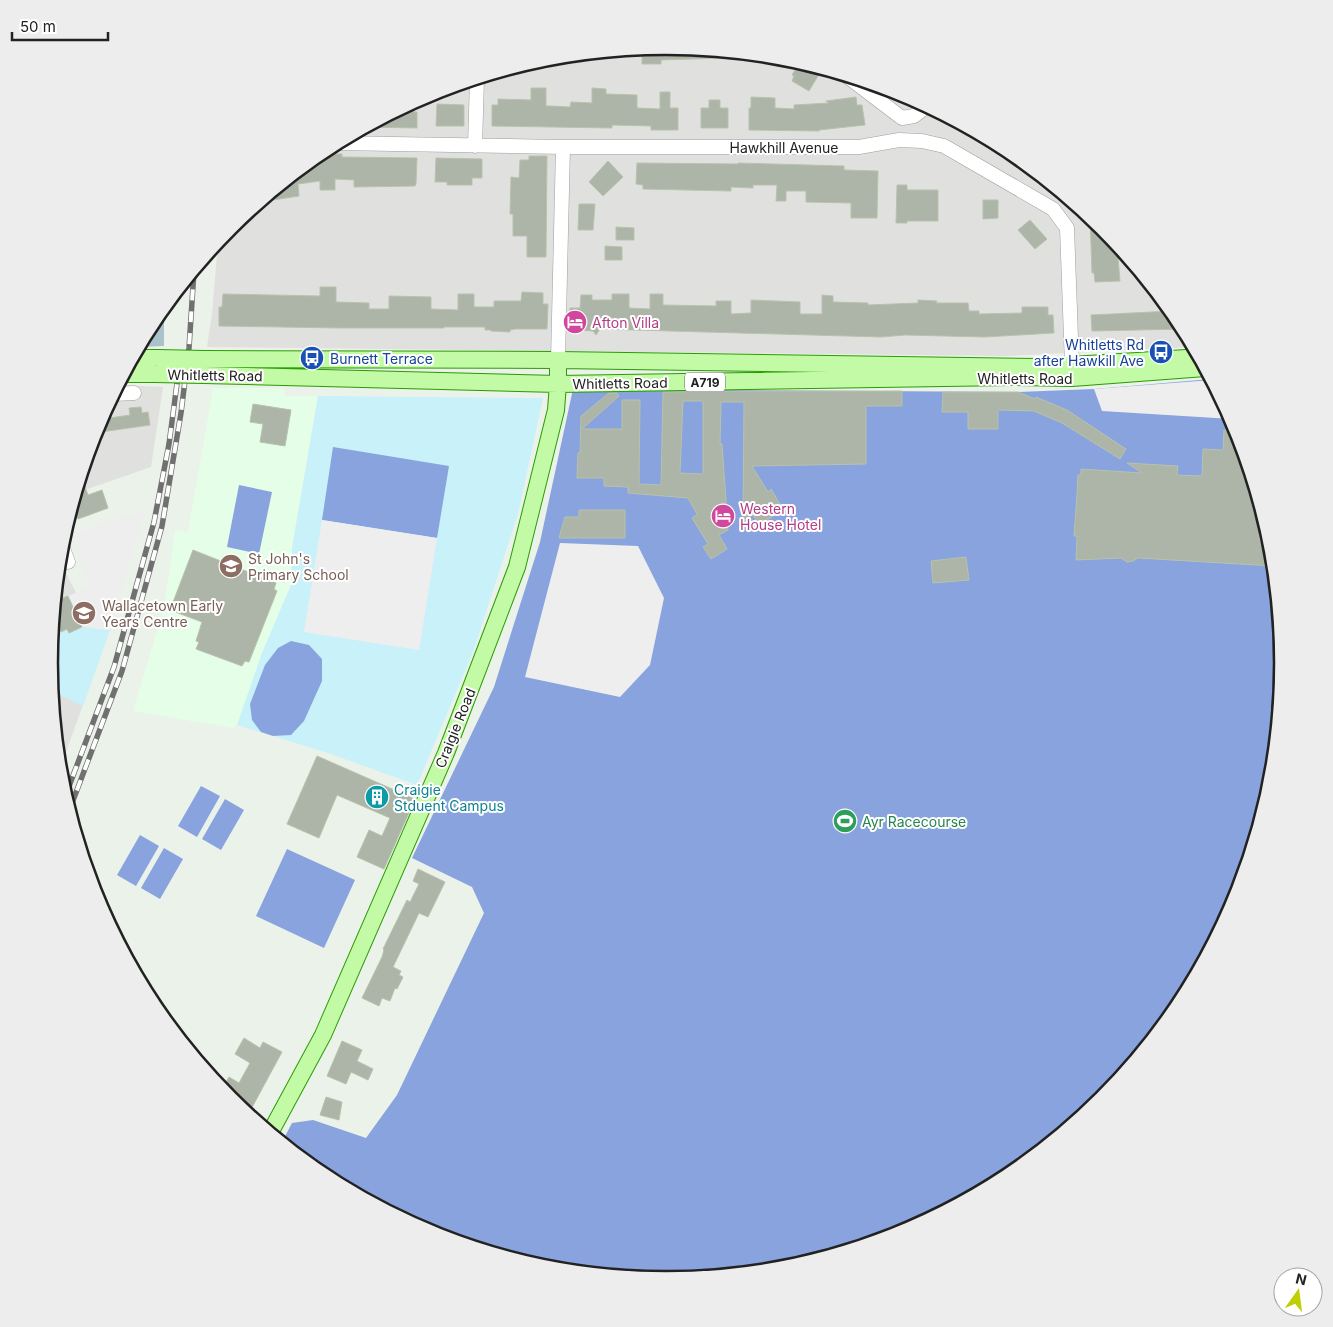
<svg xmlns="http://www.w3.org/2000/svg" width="1333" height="1327" font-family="Inter,sans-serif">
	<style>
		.residential { fill: #e0e0df }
		.education { fill: #e5fee7 }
		.cemetery { fill: #aac3ca }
		.park { fill: #c9f1f9 }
		.pitch { fill: #89a3de }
		.parking { fill: #eee }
		.building { fill: #adb4a8; stroke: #b7c3ab; fill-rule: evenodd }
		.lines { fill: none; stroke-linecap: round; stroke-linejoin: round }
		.minor-casing { stroke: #9f9f9f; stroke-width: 15 }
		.major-casing { stroke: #299c03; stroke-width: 18 }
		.minor { stroke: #fff; stroke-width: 14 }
		.major { stroke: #c3faa5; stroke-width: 16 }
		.rail-casing { stroke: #707070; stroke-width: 5.5 }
		.rail { stroke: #fff; stroke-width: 4; stroke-dasharray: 11; stroke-linecap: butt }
		.major-bridge-casing { stroke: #299c03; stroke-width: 18; stroke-linecap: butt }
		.major-bridge { stroke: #c3faa5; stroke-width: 16 }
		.labels { text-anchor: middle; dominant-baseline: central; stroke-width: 4; stroke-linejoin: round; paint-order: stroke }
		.shield { fill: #fff; stroke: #646464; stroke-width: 1 }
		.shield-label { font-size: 12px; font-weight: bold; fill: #222 }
		.street-label { font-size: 14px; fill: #222; stroke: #fff }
		.hotel-label { font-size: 14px; fill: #b23c85; stroke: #fff; text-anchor: start }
		.transit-label { font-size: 14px; fill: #164399; stroke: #fff; text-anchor: end }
		.education-label { font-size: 14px; fill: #785e54; stroke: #fff; text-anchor: start }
		.culture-label { font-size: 14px; fill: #0d838f; stroke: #fff; text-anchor: start }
		.leisure-label { font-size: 14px; fill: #27864d; stroke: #fff; text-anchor: start }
		.rim { fill: none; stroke: #222; stroke-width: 2.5 }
	</style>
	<rect width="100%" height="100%" fill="#ebf2e9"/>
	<!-- residential -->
	<path class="residential" d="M667 46 787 58 903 93 1010 150 1103 227 1180 321 1194 347 1005 356 207 347 212 314 218 242 230 227 324 150 431 93 546 58Z
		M119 385 163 387 151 467 76 493 96 427Z
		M59 560 104 646 60 769 49 663Z"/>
	<!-- education -->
	<path class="education" d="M213 388H284L285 396H318L292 548 291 585 262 653 237 725 233 728 133 711 164 608 175 530 188 532Z"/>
	<!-- cemetery -->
	<path class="cemetery" d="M164 307V346L139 347 153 320Z"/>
	<!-- park -->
	<path class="park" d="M318 396 543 398 518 514 473 652 417 785 325 752 237 725 262 653 291 585 292 548Z
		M82 627 110 630 83 706 60 695 51 678 49 663 52 632 60 628 61 632 67 629 69 633Z"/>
	<!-- pitch -->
	<path class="pitch" d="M1211 379 1237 428 1272 543 1284 664 1272 784 1237 900 1180 1007 1103 1100 1009 1177 902 1234 787 1269 666 1281 546 1269 455 1241 444 1235 411 1223 323 1177 282 1142 292 1123 313 1120 366 1138 397 1095 484 913 472 887 412 858 494 687 540 542 573 389 1018 392 1094 389Z
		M333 447 449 466 437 538 322 520Z
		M239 485 272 492 259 554 227 547Z
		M291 641 309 645 322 659V681L304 721 291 735 273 736 261 732 252 720 250 704 265 665 278 648Z
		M201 786 220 796 197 837 178 826Z
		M225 799 244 810 221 850 202 839Z
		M140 835 159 846 136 886 117 875Z
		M164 848 183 859 160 899 141 888Z
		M287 849 355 880 324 948 256 916Z"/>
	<!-- parking -->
	<path class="parking" d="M1212 380 1232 419 1102 411 1094 389Z
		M145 509 110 630 82 627 68 596 89 588 71 535Z
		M322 520 437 538 419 650 304 632Z
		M560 543 638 546 664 598 650 665 620 697 525 677Z"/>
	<!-- building -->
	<path class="building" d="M667 46 722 52V58L661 60V64H642V49Z
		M800 62 822 69 809 91 792 81 794 76 792 75Z
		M531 88H546V106H550L570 107 571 102 592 103V88L606 89V94L637 95V108L660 109V92H670V108H678V130H651V126L612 125V128L492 126V105H498V99L531 100Z
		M751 97 775 98V108L794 109V105L829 103 826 101 856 97 857 105H862L865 125 819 130V131L749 130V108H751Z
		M709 100H720V108H728V128H701V108H709Z
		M437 104 464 105V126H436Z
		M402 108H414V112H417V128L367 127Z
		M319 154H342V157L417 158 416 184 415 186 354 187V180L335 179V190H320V181L298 184 299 196 260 202Z
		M529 156H547L546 257H527V236H513V214H510L511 177 519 178 520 160H529Z
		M436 158 482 159V178H472V185H447V182H435Z
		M608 161 623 177 603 196 589 182Z
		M637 163 738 164V163L844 166V170L878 171 877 218H851V203L806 202V191H786V201H776L777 185H753V188L731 187V191L643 189V185L636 184Z
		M897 185H907V190H938V221H907V223H896Z
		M983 200H998V218L983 219Z
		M579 204H595L593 230H578Z
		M1090 216 1103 227 1112 238V247L1117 246 1120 281 1095 282 1094 273H1092Z
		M1030 220 1047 239 1035 249 1018 230Z
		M616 227 634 228V240H616Z
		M605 246 622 247V260H605Z
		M320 287H336V302L369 303V309H389V296L431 297V309L458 310V294H474V307H494V301H521L522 292 543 293V304H548L547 329H515L510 330V332L491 331V330H485V327H444V328H341L219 326V307H222L223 294 320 296Z
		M612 294H629V308L650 309V294H663V305L716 306V301H731V314L751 313V300L800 302V314H822V295L833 296V302L868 303V305L918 303V300L937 301 936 303H968L969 311H979V314L1022 313V307H1048V315H1053L1054 333 985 337 905 335 881 337 600 329 596 335 593 331 579 330 577 334 573 330H569L570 308H580L581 295H592V300H612Z
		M1172 311 1184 329 1092 331 1091 315Z
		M758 391H902V406H866V464L752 466 768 492 771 489 783 509 759 526 753 515 743 521 744 402H721L720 444H722L728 530 719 535 727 549 711 559 703 547 708 544 692 518 697 514 688 498 628 493V487L604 486V478H577L578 453H580L581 416 609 393H617L619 396 582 429H622V400H640L639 484 661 485 663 392ZM683 401H703V474L680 473Z
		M943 392H1018L1035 399 1036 397 1067 410 1126 449 1120 459 1062 423 1034 411 998 410V429H968V412H942Z
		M253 404 291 410 285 446 260 442 263 424 250 422Z
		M108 405 110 418 130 415 129 408 141 407 142 413 148 412 150 425 94 433Z
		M1224 430 1238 431 1272 543 1274 566 1138 558 1133 561 1127 562 1121 558 1076 560 1077 536H1074L1077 495 1078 475H1081V469L1142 473 1127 463 1178 466 1177 475 1202 476 1203 449 1223 450Z
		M81 476 88 495 102 490 108 508 78 519 73 505Z
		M579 510H625V538H559L565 517H579Z
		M193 550 276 583 274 589 277 591 249 662 245 661 242 666 196 649 199 642 196 641 202 622 170 610Z
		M966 557 969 580 933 583 931 561Z
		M68 596 82 627 69 633 67 629 61 632 60 628 52 632 55 601Z
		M317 756 415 799 384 869 357 857 369 830 382 836 390 818 337 795 319 838 287 824Z
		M418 869 445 882 428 917 419 913 393 967 401 971 399 975 403 977 397 989 395 988 390 1001 382 998 379 1006 362 998 382 957 384 950 383 949 407 900 410 902 419 884 413 881Z
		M244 1038 260 1048 263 1042 282 1052 249 1113 230 1100 235 1092 224 1086 229 1077 239 1083 250 1063 235 1054Z
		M342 1041 362 1050 357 1061 373 1069 368 1080 351 1072 346 1084 327 1076Z
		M326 1097 342 1102 339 1120 320 1115Z"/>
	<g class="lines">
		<!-- minor casing -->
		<g class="minor-casing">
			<path id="minor" d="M848 77 902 118 914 116 927 106
				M336 143 563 147H859L899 140 922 141 944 146 1053 209 1067 228 1072 365
				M475 146 477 79
				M558 360 563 147
				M114 394 134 393
				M61 543 68 562"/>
		</g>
		<!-- major casing -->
		<g class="major-casing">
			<path id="major" d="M133 358H157
				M205 359 558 360 1038 367 1187 358
				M125 374H155
				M204 375 558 384 1011 377 1072 378 1205 368
				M270 1133 323 1035 446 753 517 567 556 410 558 384V360"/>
		</g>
		<!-- minor -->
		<use href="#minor" class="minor"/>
		<!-- major -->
		<use href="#major" class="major"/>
		<!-- rail casing -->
		<g class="rail-casing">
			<path id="rail" d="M65 797 114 667 154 522 169 444 178 376
				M69 811 122 671 162 526 181 413 189 348 194 271"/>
		</g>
		<!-- rail -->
		<use href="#rail" class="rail"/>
		<!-- major-bridge casing -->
		<g class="major-bridge-casing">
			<path id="major-bridge" d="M157 358 205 359
				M155 374 204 375"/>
		</g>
		<!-- major-bridge -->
		<use href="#major-bridge" class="major-bridge"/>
	</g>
	<!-- icons -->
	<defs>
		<g id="hotel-disc" transform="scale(1.25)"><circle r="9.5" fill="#d1479c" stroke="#fff"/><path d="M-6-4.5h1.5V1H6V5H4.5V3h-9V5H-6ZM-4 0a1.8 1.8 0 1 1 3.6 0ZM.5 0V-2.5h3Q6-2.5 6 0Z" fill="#fff"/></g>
		<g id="bus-disc" transform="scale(1.25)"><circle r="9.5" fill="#1a4fb4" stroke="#fff"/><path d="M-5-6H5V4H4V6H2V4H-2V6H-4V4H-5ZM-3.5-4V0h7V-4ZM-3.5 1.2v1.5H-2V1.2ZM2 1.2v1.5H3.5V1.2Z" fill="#fff"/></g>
		<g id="school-disc" transform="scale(1.25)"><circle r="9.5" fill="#8d6e63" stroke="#fff"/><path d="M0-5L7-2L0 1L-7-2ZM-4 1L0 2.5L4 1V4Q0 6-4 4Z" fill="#fff"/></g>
		<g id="building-disc" transform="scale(1.25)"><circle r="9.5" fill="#0f9aa8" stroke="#fff"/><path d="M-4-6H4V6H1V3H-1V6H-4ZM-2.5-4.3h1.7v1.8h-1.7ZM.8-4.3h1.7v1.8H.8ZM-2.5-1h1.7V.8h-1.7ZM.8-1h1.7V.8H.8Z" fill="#fff"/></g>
		<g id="stadium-disc" transform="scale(1.25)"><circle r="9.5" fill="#2e9e5b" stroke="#fff"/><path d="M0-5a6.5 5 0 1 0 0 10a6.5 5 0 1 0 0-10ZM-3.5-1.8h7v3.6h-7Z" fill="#fff"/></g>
	</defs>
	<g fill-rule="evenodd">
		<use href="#hotel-disc" x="575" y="322"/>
		<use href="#bus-disc" x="1161" y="352"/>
		<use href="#bus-disc" x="312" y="358"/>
		<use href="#hotel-disc" x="723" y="516"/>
		<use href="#school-disc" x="231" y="566"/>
		<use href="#school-disc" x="84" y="613"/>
		<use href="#building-disc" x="377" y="797"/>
		<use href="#stadium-disc" x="845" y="821"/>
	</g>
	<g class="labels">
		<!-- shield labels -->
		<rect class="shield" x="685" y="372.5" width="40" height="19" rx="4"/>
		<g class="shield-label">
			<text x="705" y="382">A719</text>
		</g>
		<!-- street labels -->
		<g class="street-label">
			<text x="784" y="147">Hawkhill Avenue</text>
			<text transform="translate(215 375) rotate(1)">Whitletts Road</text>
			<text x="1025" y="378">Whitletts Road</text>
			<text transform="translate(620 383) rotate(-1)">Whitletts Road</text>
			<text transform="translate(455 728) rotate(-68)">Craigie Road</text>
		</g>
		<!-- hotel labels -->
		<g class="hotel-label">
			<text x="592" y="322">Afton Villa</text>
			<text x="740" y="508">Western<tspan x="740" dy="16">House Hotel</tspan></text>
		</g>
		<!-- transit labels -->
		<g class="transit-label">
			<text x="1144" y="344">Whitletts Rd<tspan x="1144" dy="16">after Hawkill Ave</tspan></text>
			<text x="330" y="358" text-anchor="start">Burnett Terrace</text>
		</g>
		<!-- education labels -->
		<g class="education-label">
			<text x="248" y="558">St John's<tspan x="248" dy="16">Primary School</tspan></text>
			<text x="102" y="605">Wallacetown Early<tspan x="102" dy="16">Years Centre</tspan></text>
		</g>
		<!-- culture labels -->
		<g class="culture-label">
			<text x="394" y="789">Craigie<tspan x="394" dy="16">Stduent Campus</tspan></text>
		</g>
		<!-- leisure labels -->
		<g class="leisure-label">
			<text x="862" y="821">Ayr Racecourse</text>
		</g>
	</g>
	<!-- crop -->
	<path d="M0 0H1333V1327H0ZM58 663a608 608 0 1 1 1216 0a608 608 0 1 1-1216 0Z" fill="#ededed" fill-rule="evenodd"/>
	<path class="rim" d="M58 663a608 608 0 1 1 1216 0a608 608 0 1 1-1216 0Z"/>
	<!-- north arrow -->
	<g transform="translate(1298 1292) rotate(14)"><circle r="24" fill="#ffffff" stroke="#a7a7a7"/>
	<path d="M0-4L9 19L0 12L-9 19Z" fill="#becf04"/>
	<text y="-8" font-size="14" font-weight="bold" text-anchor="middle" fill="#222222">N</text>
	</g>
	<!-- scale -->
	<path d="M12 32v8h96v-8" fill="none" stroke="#222222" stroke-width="2.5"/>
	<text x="20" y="32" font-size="15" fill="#222222" stroke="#ffffff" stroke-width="4" paint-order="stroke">50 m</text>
</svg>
